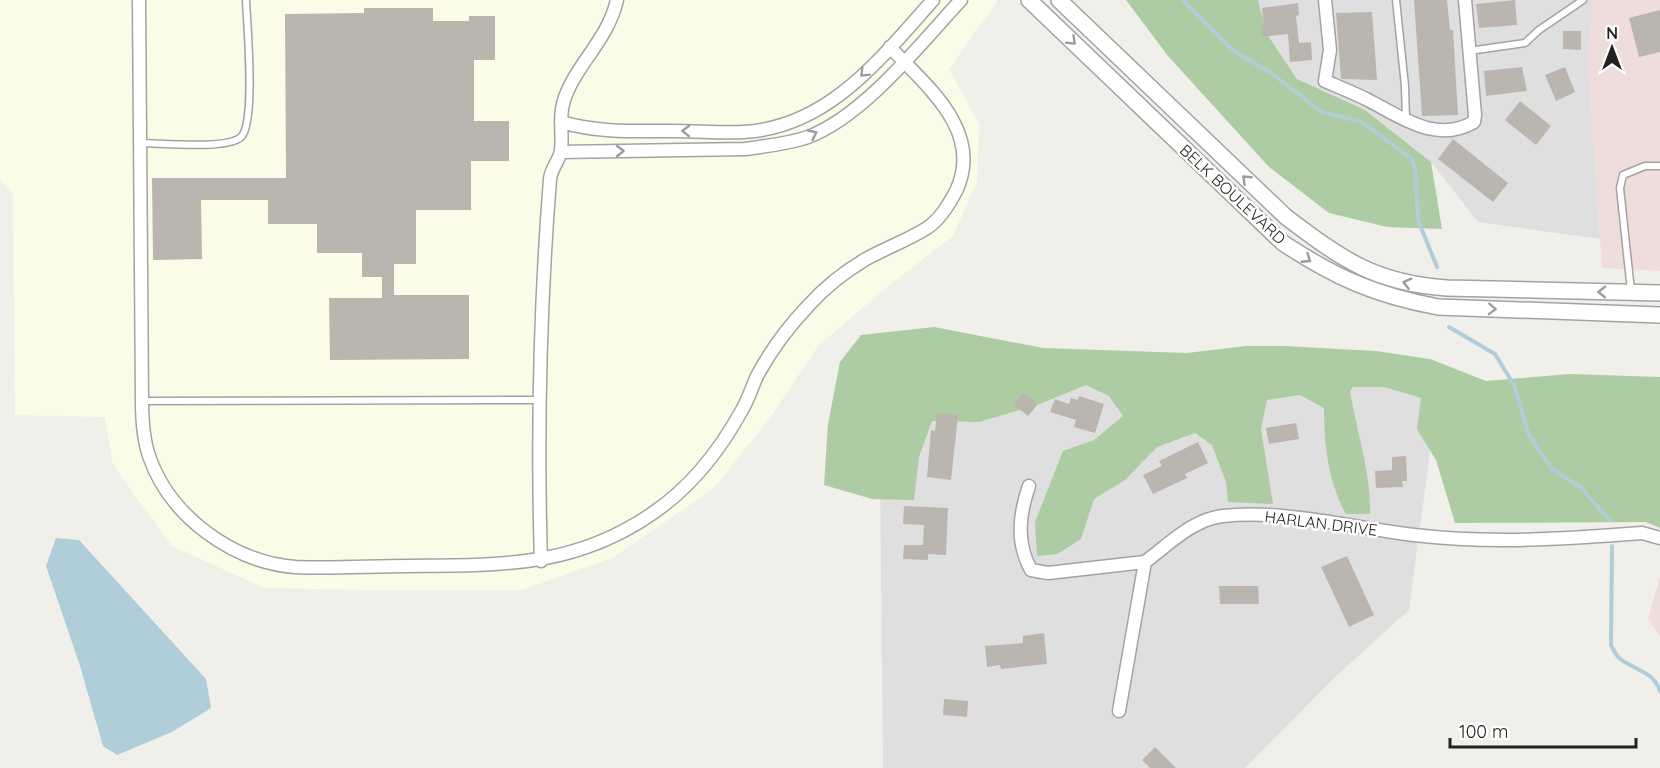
<svg xmlns="http://www.w3.org/2000/svg" width="1660" height="768" font-family="Quicksand,sans-serif">
	<style>
		.residential { fill: #e0dfdf }
		.commercial { fill: #efdddb }
		.education { fill: #fbfce7 }
		.forest { fill: #adcca3 }
		.water { fill: #afceda }
		.lines { fill: none; stroke-linecap: round; stroke-linejoin: round }
		.stream { stroke: #afceda; stroke-width: 4 }
		.building { fill: #bab5af }
		.service-casing { stroke: #a3a3a3; stroke-width: 9 }
		.minor-casing { stroke: #a3a3a3; stroke-width: 15 }
		.tertiary-casing { stroke: #a3a3a3; stroke-width: 18 }
		.service { stroke: #fff; stroke-width: 6 }
		.minor { stroke: #fff; stroke-width: 12 }
		.tertiary { stroke: #fff; stroke-width: 15 }
		.oneway { stroke: #9c9c9c }
		.labels { text-anchor: middle; dominant-baseline: central; stroke-width: 5; stroke-linejoin: round; paint-order: stroke }
		.street-label { font-size: 16px; fill: #222; stroke: #fff }
	</style>
	<rect width="100%" height="100%" fill="#f1efea"/>
	<!-- residential -->
	<path class="residential" d="M1258 0H1594L1588 54 1600 239 1478 222 1431 162 1365 110 1297 79 1267 34Z
		M1089 370 1439 384 1409 610 1334 678 1245 768H883L880 467 894 397Z"/>
	<!-- commercial -->
	<path class="commercial" d="M1594 0H1660V271L1602 268 1588 54Z
		M1660 576V636L1648 619Z"/>
	<!-- education -->
	<path class="education" d="M0 0H998L949 69 979 124 977 181 953 236 887 287 818 346 769 419 713 489 612 558 522 590H371L264 588 172 546 113 465 105 417 15 415 13 194 0 179Z"/>
	<!-- forest -->
	<path class="forest" d="M1126 0H1258L1267 34 1297 79 1365 110 1431 162 1442 229 1387 227 1329 213 1269 167 1168 56Z
		M934 327 1043 348 1187 353 1246 346H1284L1376 351 1430 359 1486 381 1570 374 1660 377V528L1646 522 1455 523 1436 460 1417 429 1421 398 1384 387H1353L1350 391C1357 434 1371 471 1370 514H1346C1328 481 1324 445 1324 408L1300 395 1267 400 1261 429 1273 504 1228 502 1226 482 1212 445 1195 433 1157 447 1125 480 1094 499 1081 539 1057 554 1037 556 1035 522 1063 451 1094 440 1123 416 1109 396 1086 385 1040 404 979 422 932 421 919 457 914 500 872 499 824 485 828 424 840 362 861 335Z"/>
	<!-- water -->
	<path class="water" d="M56 538 79 540 206 679 211 708 172 732 117 755 103 746 80 666 46 566Z"/>
	<g class="lines">
		<!-- stream -->
		<path class="stream" d="M1183 0 1234 51 1271 73 1322 112 1362 122 1412 159 1415 168 1418 220 1437 267
			M1449 327 1495 354 1514 385 1529 435 1552 469 1580 487 1610 520
			M1612 546 1611 645C1613 649 1616 655 1619 658 1633 670 1653 670 1660 691"/>
	</g>
	<!-- building -->
	<path class="building" d="M1414 0H1447L1450 30H1453L1458 115 1422 116Z
		M1515 0 1517 25 1479 28 1476 4Z
		M1298 3 1299 15 1296 16 1299 43 1311 42 1312 60 1290 62 1288 34 1262 37 1261 25H1264L1262 8Z
		M364 8H433V21H469V16H495V60H474V121H509V161H471V210H416V264H394V295H469V359L330 360 329 298H382V277H362V253H317V224H268V200H201L202 259 153 260 152 178H286L285 14 364 13Z
		M1660 10V52L1639 57 1629 18Z
		M1372 12 1377 80 1341 79 1336 13Z
		M1563 31H1581V50L1563 49Z
		M1522 67 1527 91 1486 96 1484 71Z
		M1565 67 1575 92 1556 101 1545 75Z
		M1520 101 1551 126 1536 145 1505 120Z
		M1453 139 1508 183 1493 202 1438 159Z
		M1023 393 1038 404 1028 416 1014 405Z
		M1079 396 1104 404 1095 433 1074 427 1076 420 1050 412 1055 399 1069 404 1071 398 1078 400Z
		M937 413 958 415 951 480 927 477 931 430 935 431Z
		M1296 423 1299 439 1269 444 1266 428Z
		M1198 442 1208 463 1185 474 1187 478 1153 494 1143 475 1162 466 1159 461Z
		M1406 456 1407 481H1402L1403 487 1376 488 1375 471 1392 470V457Z
		M904 506 948 508 946 555 928 554V560L903 559 904 545H923L924 525 903 524Z
		M1347 556 1374 615 1349 627 1321 567Z
		M1219 586H1258L1259 604H1220Z
		M1044 633 1047 664 1001 669 1000 665 987 667 985 646 1023 643V636Z
		M944 699 968 701 967 717 943 715Z
		M1155 747 1176 768H1150L1142 760Z"/>
	<g class="lines">
		<!-- service casing -->
		<g class="service-casing">
			<path id="service" d="M1396 0 1405 86 1406 119
				M1469 51 1525 43 1539 30 1583 0
				M141 143C161 143 227 150 241 137 256 123 247 24 246 0
				M1631 291 1620 188 1623 175 1645 166H1660
				M142 401 538 400"/>
		</g>
		<!-- minor casing -->
		<g class="minor-casing">
			<path id="minor" d="M139 0 142 401C142 419 143 438 149 456 170 517 233 562 295 567 332 569 371 566 408 566 499 565 574 568 653 513 691 487 720 450 742 410 748 400 752 387 757 376 771 350 788 327 808 306 825 287 844 272 866 259 886 248 908 240 927 228 941 219 950 203 957 189 983 130 926 86 890 47
				M1325 0 1330 50 1325 81C1339 87 1354 93 1368 100 1401 117 1436 144 1474 122L1475 115 1465 0
				M561 122C599 133 636 131 675 131 697 131 721 133 743 132 828 128 881 58 933 0
				M561 152 745 149C766 146 788 144 808 137 864 116 921 43 961 0
				M1029 486C1019 515 1016 543 1031 570L1048 573 1145 562
				M541 561C537 433 540 306 550 179 551 168 560 160 561 150 563 135 559 119 563 104 572 68 608 41 617 0
				M1119 711 1145 562C1168 545 1193 519 1223 516 1281 509 1355 528 1414 535 1491 544 1565 539 1642 533L1660 538"/>
		</g>
		<!-- tertiary casing -->
		<g class="tertiary-casing">
			<path id="tertiary" d="M1029 0 1283 243C1336 278 1375 295 1438 307L1660 315
				M1059 0 1286 217C1343 260 1375 283 1447 288L1660 293"/>
		</g>
		<!-- service -->
		<use href="#service" class="service"/>
		<!-- minor -->
		<use href="#minor" class="minor"/>
		<!-- tertiary -->
		<use href="#tertiary" class="tertiary"/>
	</g>
	<!-- one-way arrows -->
	<defs><path id="oneway-chevron" d="M-2-3.5L2.5 0L-2 3.5" fill="none" stroke-width="1.6" stroke-linecap="round" stroke-linejoin="round" transform="scale(1.5)"/></defs>
	<g class="oneway">
		<use href="#oneway-chevron" transform="translate(1072 41) rotate(44)"/>
		<use href="#oneway-chevron" transform="translate(864 73) rotate(135)"/>
		<use href="#oneway-chevron" transform="translate(686 131) rotate(-179)"/>
		<use href="#oneway-chevron" transform="translate(813 134) rotate(-25)"/>
		<use href="#oneway-chevron" transform="translate(620 151) rotate(-1)"/>
		<use href="#oneway-chevron" transform="translate(1246 179) rotate(-137)"/>
		<use href="#oneway-chevron" transform="translate(1307 259) rotate(33)"/>
		<use href="#oneway-chevron" transform="translate(1407 283) rotate(-165)"/>
		<use href="#oneway-chevron" transform="translate(1602 292) rotate(-179)"/>
		<use href="#oneway-chevron" transform="translate(1492 309) rotate(2)"/>
	</g>
	<g class="labels">
		<!-- street labels -->
		<g class="street-label">
			<text transform="translate(1233 194) rotate(43)">BELK BOULEVARD</text>
			<text transform="translate(1321 523) rotate(7)">HARLAN DRIVE</text>
		</g>
	</g>
	<!-- north arrow -->
	<g transform="translate(1612 48)" stroke="#ffffff" stroke-width="4.5" paint-order="stroke">
	<path d="M0-4.5L10 22L0 15L-10 22Z" fill="#222222"/>
	<text y="-9" font-size="16" font-weight="bold" text-anchor="middle" fill="#222222">N</text>
	</g>
	<!-- scale -->
	<path d="M1450 738v9h186v-9" fill="none" stroke="#222222" stroke-width="3"/>
	<text x="1459" y="738" font-size="18" fill="#222222" stroke="#ffffff" stroke-width="4.5" paint-order="stroke">100 m</text>
</svg>
